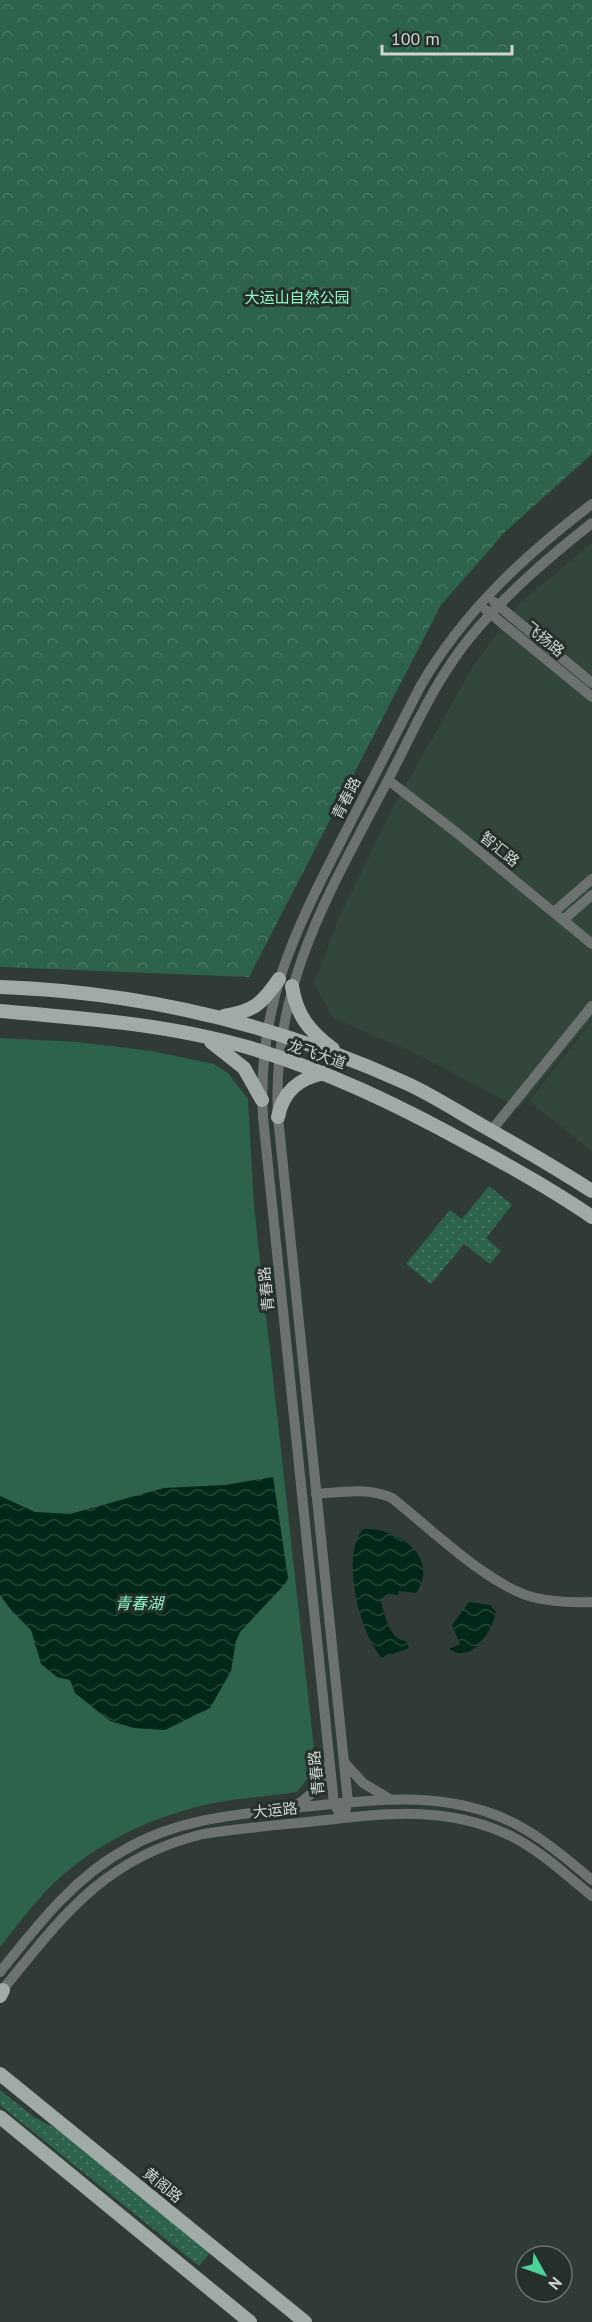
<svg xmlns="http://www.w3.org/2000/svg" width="592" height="2322" font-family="'PT Sans','Noto Sans SC',sans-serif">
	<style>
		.built { fill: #33463c }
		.grass { fill: url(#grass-dots) }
		.forest { fill: url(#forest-crowns) }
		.pitch { fill: #2d634a }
		.water { fill: url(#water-waves) }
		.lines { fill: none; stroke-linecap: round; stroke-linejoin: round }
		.minor { stroke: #6c726f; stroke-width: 10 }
		.major { stroke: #a0aba5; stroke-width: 14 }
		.labels { text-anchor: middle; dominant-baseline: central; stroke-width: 6; stroke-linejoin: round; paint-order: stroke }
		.park-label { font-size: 15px; fill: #90f7c5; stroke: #25302a }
		.street-label { font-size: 15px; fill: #cfd6d2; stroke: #25302a }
		.water-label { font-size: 16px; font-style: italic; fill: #8bf2c1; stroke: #25302a }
	</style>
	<defs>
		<pattern id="grass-dots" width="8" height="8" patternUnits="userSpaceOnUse" patternTransform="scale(1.5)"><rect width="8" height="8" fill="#2d634a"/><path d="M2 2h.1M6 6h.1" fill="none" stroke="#4a7963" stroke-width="1.8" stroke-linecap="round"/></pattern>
		<pattern id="forest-crowns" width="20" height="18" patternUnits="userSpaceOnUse" patternTransform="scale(1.5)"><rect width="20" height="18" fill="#2d634a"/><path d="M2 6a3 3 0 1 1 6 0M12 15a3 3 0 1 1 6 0" fill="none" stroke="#4a7963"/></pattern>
		<pattern id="water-waves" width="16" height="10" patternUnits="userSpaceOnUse" patternTransform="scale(1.5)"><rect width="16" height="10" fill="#002717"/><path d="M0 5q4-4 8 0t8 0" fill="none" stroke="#244638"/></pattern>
	</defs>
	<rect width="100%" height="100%" fill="#2f3b34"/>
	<!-- built -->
	<path class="built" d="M592 543V1018L519 1108 421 1056 333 1018 314 984 339 917 395 804 473 666 520 603Z
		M592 1021V1151L529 1101Z"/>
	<!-- grass -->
	<path class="grass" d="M489 1186 512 1205 486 1238 501 1251 490 1264 464 1244 431 1284 406 1264 450 1210 462 1219Z
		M0 2090 34 2117 60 2131 210 2253 199 2266 0 2105Z"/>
	<!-- forest -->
	<path class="forest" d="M0 0H592V454L505 532 441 605 249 977 0 967Z"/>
	<!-- pitch -->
	<path class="pitch" d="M0 1038 78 1042 151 1051 214 1064 228 1073 248 1099 254 1206 316 1767 297 1792C263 1797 226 1799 193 1808 139 1822 86 1850 47 1890 30 1908 15 1928 0 1947Z"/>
	<!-- water -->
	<path class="water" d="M273 1477 288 1578 285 1584 240 1632 236 1641 231 1671 210 1708 165 1730 134 1728 110 1721 75 1693 70 1680 57 1677 41 1664 31 1630 11 1610 0 1595V1496L35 1512 70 1514 164 1488 225 1485Z
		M363 1529C397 1527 441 1557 416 1593L399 1591 398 1595 392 1594 380 1599C385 1613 388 1640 406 1641L409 1648 382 1658C360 1635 340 1556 363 1529Z
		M469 1602 490 1605 496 1612C492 1631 472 1665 449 1649L460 1644 452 1625Z"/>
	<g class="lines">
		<!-- minor -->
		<path class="minor" d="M494 602 592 683
			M486 610 592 697
			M388 780 457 833 592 944
			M554 912 592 879
			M563 920 592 895
			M491 1131 592 1006
			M316 1494C342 1492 368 1487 392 1498 430 1528 487 1584 532 1597 552 1602 571 1603 592 1602
			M345 1763 363 1783 388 1798
			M292 1807C310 1799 323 1782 329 1763
			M343 1818 334 1804 263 1117C257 1005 294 933 343 837 369 787 394 737 420 687 463 612 524 556 592 504
			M343 1818 348 1802 278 1117C271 986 330 891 388 780 414 730 436 678 472 635 508 592 549 557 592 523
			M0 1972C37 1926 73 1878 126 1849 180 1818 240 1814 301 1807 364 1801 428 1791 490 1813 529 1826 561 1854 592 1880
			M0 1993C61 1918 103 1858 203 1834 241 1828 279 1825 317 1821 385 1813 447 1805 511 1836 541 1851 566 1875 592 1896"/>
		<!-- major -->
		<path class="major" d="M292 986C296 1015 310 1032 333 1049
			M0 987C141 992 279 1025 408 1084 434 1096 458 1112 483 1126 520 1147 556 1168 592 1191
			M0 1011C82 1018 167 1024 247 1047 325 1070 396 1104 467 1143 510 1166 552 1189 592 1217
			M224 1016C254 1011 262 1004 279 979
			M211 1042 244 1068 262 1100
			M278 1117C283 1090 300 1078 325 1073
			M0 1996 3 1990
			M0 2074 305 2322
			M0 2117 250 2322"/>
	</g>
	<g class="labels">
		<!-- park labels -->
		<g class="park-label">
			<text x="297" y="297">大运山自然公园</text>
		</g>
		<!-- street labels -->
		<g class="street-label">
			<text transform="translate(545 639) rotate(39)">飞扬路</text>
			<text transform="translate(346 798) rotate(-63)">青春路</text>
			<text transform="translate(500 849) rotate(39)">智汇路</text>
			<text transform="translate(317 1054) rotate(19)">龙飞大道</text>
			<text transform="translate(266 1289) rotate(-96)">青春路</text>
			<text transform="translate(316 1773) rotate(-96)">青春路</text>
			<text transform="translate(275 1810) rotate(-6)">大运路</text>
			<text transform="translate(163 2185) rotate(39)">黄阁路</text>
		</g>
		<!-- water labels -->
		<g class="water-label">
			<text x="139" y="1603">青春湖</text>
		</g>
	</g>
	<!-- north arrow -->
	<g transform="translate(544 2274) rotate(130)"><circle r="28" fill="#25302a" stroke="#69726d" stroke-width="1.5"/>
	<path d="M0-4.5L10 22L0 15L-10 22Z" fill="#4cd39a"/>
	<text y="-9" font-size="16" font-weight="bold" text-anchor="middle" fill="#cfd6d2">N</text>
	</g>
	<!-- scale -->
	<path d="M382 45v9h130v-9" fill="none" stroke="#cfd6d2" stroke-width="3"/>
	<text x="391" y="45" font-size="18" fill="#cfd6d2" stroke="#25302a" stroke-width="4.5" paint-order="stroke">100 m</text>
</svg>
